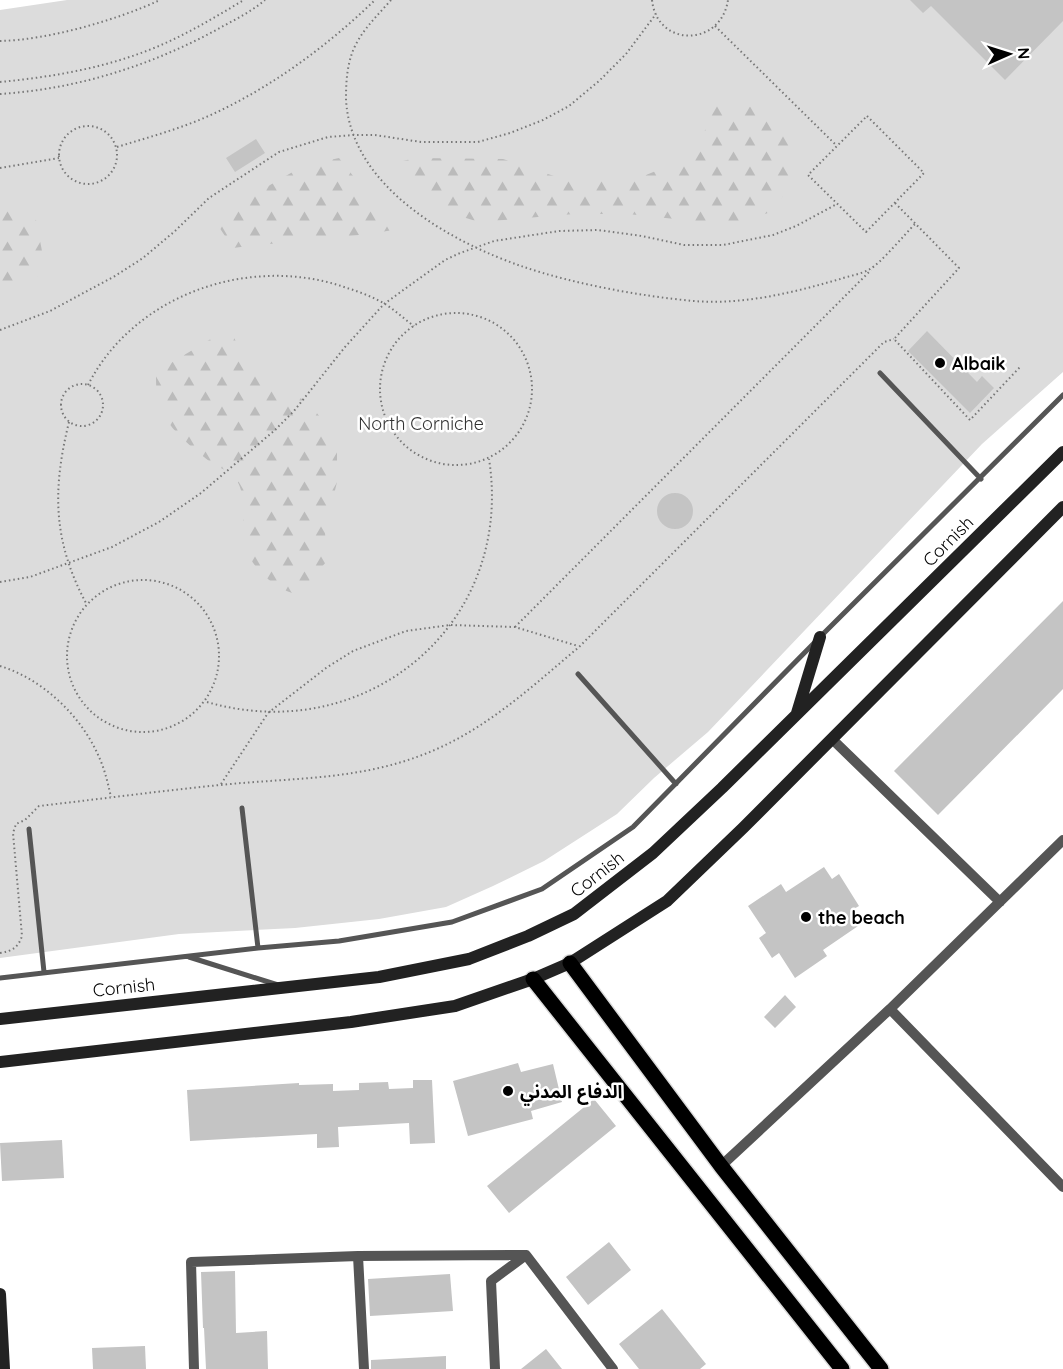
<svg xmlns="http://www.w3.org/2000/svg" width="1063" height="1369" font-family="Quicksand,'Noto Sans Arabic',sans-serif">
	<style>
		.green { fill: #dcdcdc }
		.forest { fill: url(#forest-firs) }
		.building { fill: #c4c4c4 }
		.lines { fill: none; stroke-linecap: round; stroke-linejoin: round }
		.primary-casing { stroke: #dbdbdb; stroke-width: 18 }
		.path { stroke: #777; stroke-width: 2; stroke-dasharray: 1.5 3; stroke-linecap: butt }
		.service { stroke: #555; stroke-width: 5 }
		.minor { stroke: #555; stroke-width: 10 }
		.secondary { stroke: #222; stroke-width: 12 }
		.primary { stroke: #000; stroke-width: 15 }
		.poi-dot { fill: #000; stroke: #fff; stroke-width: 2 }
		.labels { text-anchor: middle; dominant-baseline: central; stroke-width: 5; stroke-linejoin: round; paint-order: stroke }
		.poi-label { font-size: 18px; font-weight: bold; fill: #000; stroke: #fff; text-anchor: start }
		.park-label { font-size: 18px; fill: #333; stroke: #fff }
		.street-label { font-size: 18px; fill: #000; stroke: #fff }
	</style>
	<defs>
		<pattern id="forest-firs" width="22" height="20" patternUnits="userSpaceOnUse" patternTransform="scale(1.5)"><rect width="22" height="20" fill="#dcdcdc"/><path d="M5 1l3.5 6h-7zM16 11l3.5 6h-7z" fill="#bbb"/></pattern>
	</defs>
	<rect width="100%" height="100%" fill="#fff"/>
	<!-- green -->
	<path class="green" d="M67 0H1063V372L982 444 708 732 654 778 617 814 544 861 493 886 446 907 379 919 295 928 179 934 0 958V10Z"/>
	<!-- forest -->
	<path class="forest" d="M711 105 759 107 796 149 785 194 768 213 740 222 694 221 628 214H574L479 222 453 214 423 195 403 177 395 163 415 158 503 159 563 179 608 180 646 175 690 157 709 123Z
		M339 158 379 209 399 229C344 239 288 241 233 248L217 224 246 199 303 166Z
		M0 204 36 220 42 251 37 277 0 286Z
		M229 328 246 361 268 378 310 404 332 433 337 450V482L325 532 327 561 302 589 292 593C268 584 243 560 243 533 243 516 246 494 236 479 231 471 221 469 213 464 195 450 169 430 160 408 156 397 156 383 156 372Z"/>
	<!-- building -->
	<path class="building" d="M910 0H1063V21L1005 80 931 6 923 13Z
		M256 139 265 153 235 172 226 158Z
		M927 331 977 382 982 376 994 388 970 413 908 351Z
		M657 511a18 18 0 1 1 36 0a18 18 0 1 1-36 0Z
		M1063 601V689L938 815 894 771Z
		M824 867 832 879 839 874 859 906 852 910 861 924 823 950 827 956 795 978 779 953 772 958 759 938 766 933 748 906 781 884 786 892Z
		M785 995 796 1007 775 1028 764 1017Z
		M518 1063 521 1072 553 1064 562 1102 531 1111 533 1119 468 1136 453 1081Z
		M413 1080H432L435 1143 410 1144 409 1123 338 1127 339 1147 317 1148V1134L190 1141 187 1090 299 1083V1085L333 1084V1091L359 1090V1083L388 1082 389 1089 413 1088Z
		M594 1099 616 1126 509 1213 487 1186Z
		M62 1140 64 1178 2 1181 0 1143Z
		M609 1242 631 1270 588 1305 566 1277Z
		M235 1271 236 1333 267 1331 268 1369H206L204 1328H203L201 1272Z
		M450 1274 453 1311 370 1316 368 1279Z
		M662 1309 706 1364 700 1369H639L619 1344Z
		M145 1346 146 1369H93L92 1348Z
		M546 1349 562 1369H521Z
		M446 1356V1369H371V1360Z"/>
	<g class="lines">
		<!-- primary casing -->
		<g class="primary-casing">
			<path id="primary" d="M570 963 721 1166 881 1369
				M533 979 842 1369"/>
		</g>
		<!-- path -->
		<path class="path" d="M391 0C378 15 364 28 355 46 347 63 346 81 346 99 350 186 450 242 524 267 574 284 640 296 693 301 743 305 792 293 840 279 849 276 862 274 870 269 880 264 905 234 915 224
			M652 0C657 48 721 47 728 0
			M715 26 837 146
			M0 41C48 40 117 20 160 0
			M0 82C52 77 105 68 154 48 186 35 215 17 244 0
			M0 94C77 89 150 66 218 29 234 20 251 12 265 0
			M867 116 924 173 866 232 808 175Z
			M59 155a29 29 0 1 1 58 0a29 29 0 1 1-58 0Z
			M117 147C146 138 176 130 204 118 268 90 325 48 375 0
			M0 168 59 158
			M895 203 959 268 894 339 970 420 1020 367
			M380 389a76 76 0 1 1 152 0a76 76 0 1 1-152 0Z
			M0 330 50 311 115 276 143 258 175 231 209 198 279 152 328 137 354 135H375L421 142H478L510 133 543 120 569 106 599 81 626 54 656 14
			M61 405a21 21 0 1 1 42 0a21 21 0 1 1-42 0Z
			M88 385C135 293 252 254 347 288 360 292 373 297 385 304 395 310 404 319 414 326
			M69 422C52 491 53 542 87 605
			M67 656a76 76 0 1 1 152 0a76 76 0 1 1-152 0Z
			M0 582 30 577 112 547 159 522 201 493 275 430 294 411 345 347 384 304 445 260 460 253 494 241 559 231 598 230 642 236 684 245H723L773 235 796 226 837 204
			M515 627 871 270
			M0 666C43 679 82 717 99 757 105 770 108 784 111 797
			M207 702C365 748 515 625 489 459
			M221 784 268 713 326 668 353 651 406 631 450 625 515 627 578 646
			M0 953C12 951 18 948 22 936L13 833 16 824 25 820 39 806C100 799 160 791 220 785 298 777 366 781 439 748 492 724 535 684 579 647L884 342 894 339"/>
		<!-- service -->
		<path class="service" d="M880 373 981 479
			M578 674 676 784
			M242 808 258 948
			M29 829 44 972
			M189 957 278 985
			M0 978 258 948 339 941 452 922 542 889 633 827 820 637 1063 395"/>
		<!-- minor -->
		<path class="minor" d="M832 739 1000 902
			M890 1009 1063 840
			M721 1166 890 1009 1063 1187
			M358 1256 526 1255
			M194 1369 191 1262 358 1256 364 1369
			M495 1369 491 1281 526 1255 613 1369"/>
		<!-- secondary -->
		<path class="secondary" d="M797 713 820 637
			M0 1019 379 977 469 959 528 936 574 914 653 853 722 788 1063 452
			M0 1062 351 1022 455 1006 533 979 570 963 667 901 743 828 1063 507
			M0 1294 4 1369"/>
		<!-- primary -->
		<use href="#primary" class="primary"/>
	</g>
	<!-- markers -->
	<g class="poi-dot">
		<circle cx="940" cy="363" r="6"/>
		<circle cx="806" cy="917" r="6"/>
		<circle cx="508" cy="1091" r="6"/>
	</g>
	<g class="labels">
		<!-- poi labels -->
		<g class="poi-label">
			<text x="952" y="363">Albaik</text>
			<text x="818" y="917">the beach</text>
			<text x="520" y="1091">الدفاع المدني</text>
		</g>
		<!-- park labels -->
		<g class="park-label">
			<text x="421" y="423">North Corniche</text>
		</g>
		<!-- street labels -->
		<g class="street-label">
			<text transform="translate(948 541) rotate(-45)">Cornish</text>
			<text transform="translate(597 874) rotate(-38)">Cornish</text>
			<text transform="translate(124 987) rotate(-6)">Cornish</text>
		</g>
	</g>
	<!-- north arrow -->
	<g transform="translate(1009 54) rotate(87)" stroke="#ffffff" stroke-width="4.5" paint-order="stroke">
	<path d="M0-4.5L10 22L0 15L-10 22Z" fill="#000000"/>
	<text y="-9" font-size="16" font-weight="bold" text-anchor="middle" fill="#000000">N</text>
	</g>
</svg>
